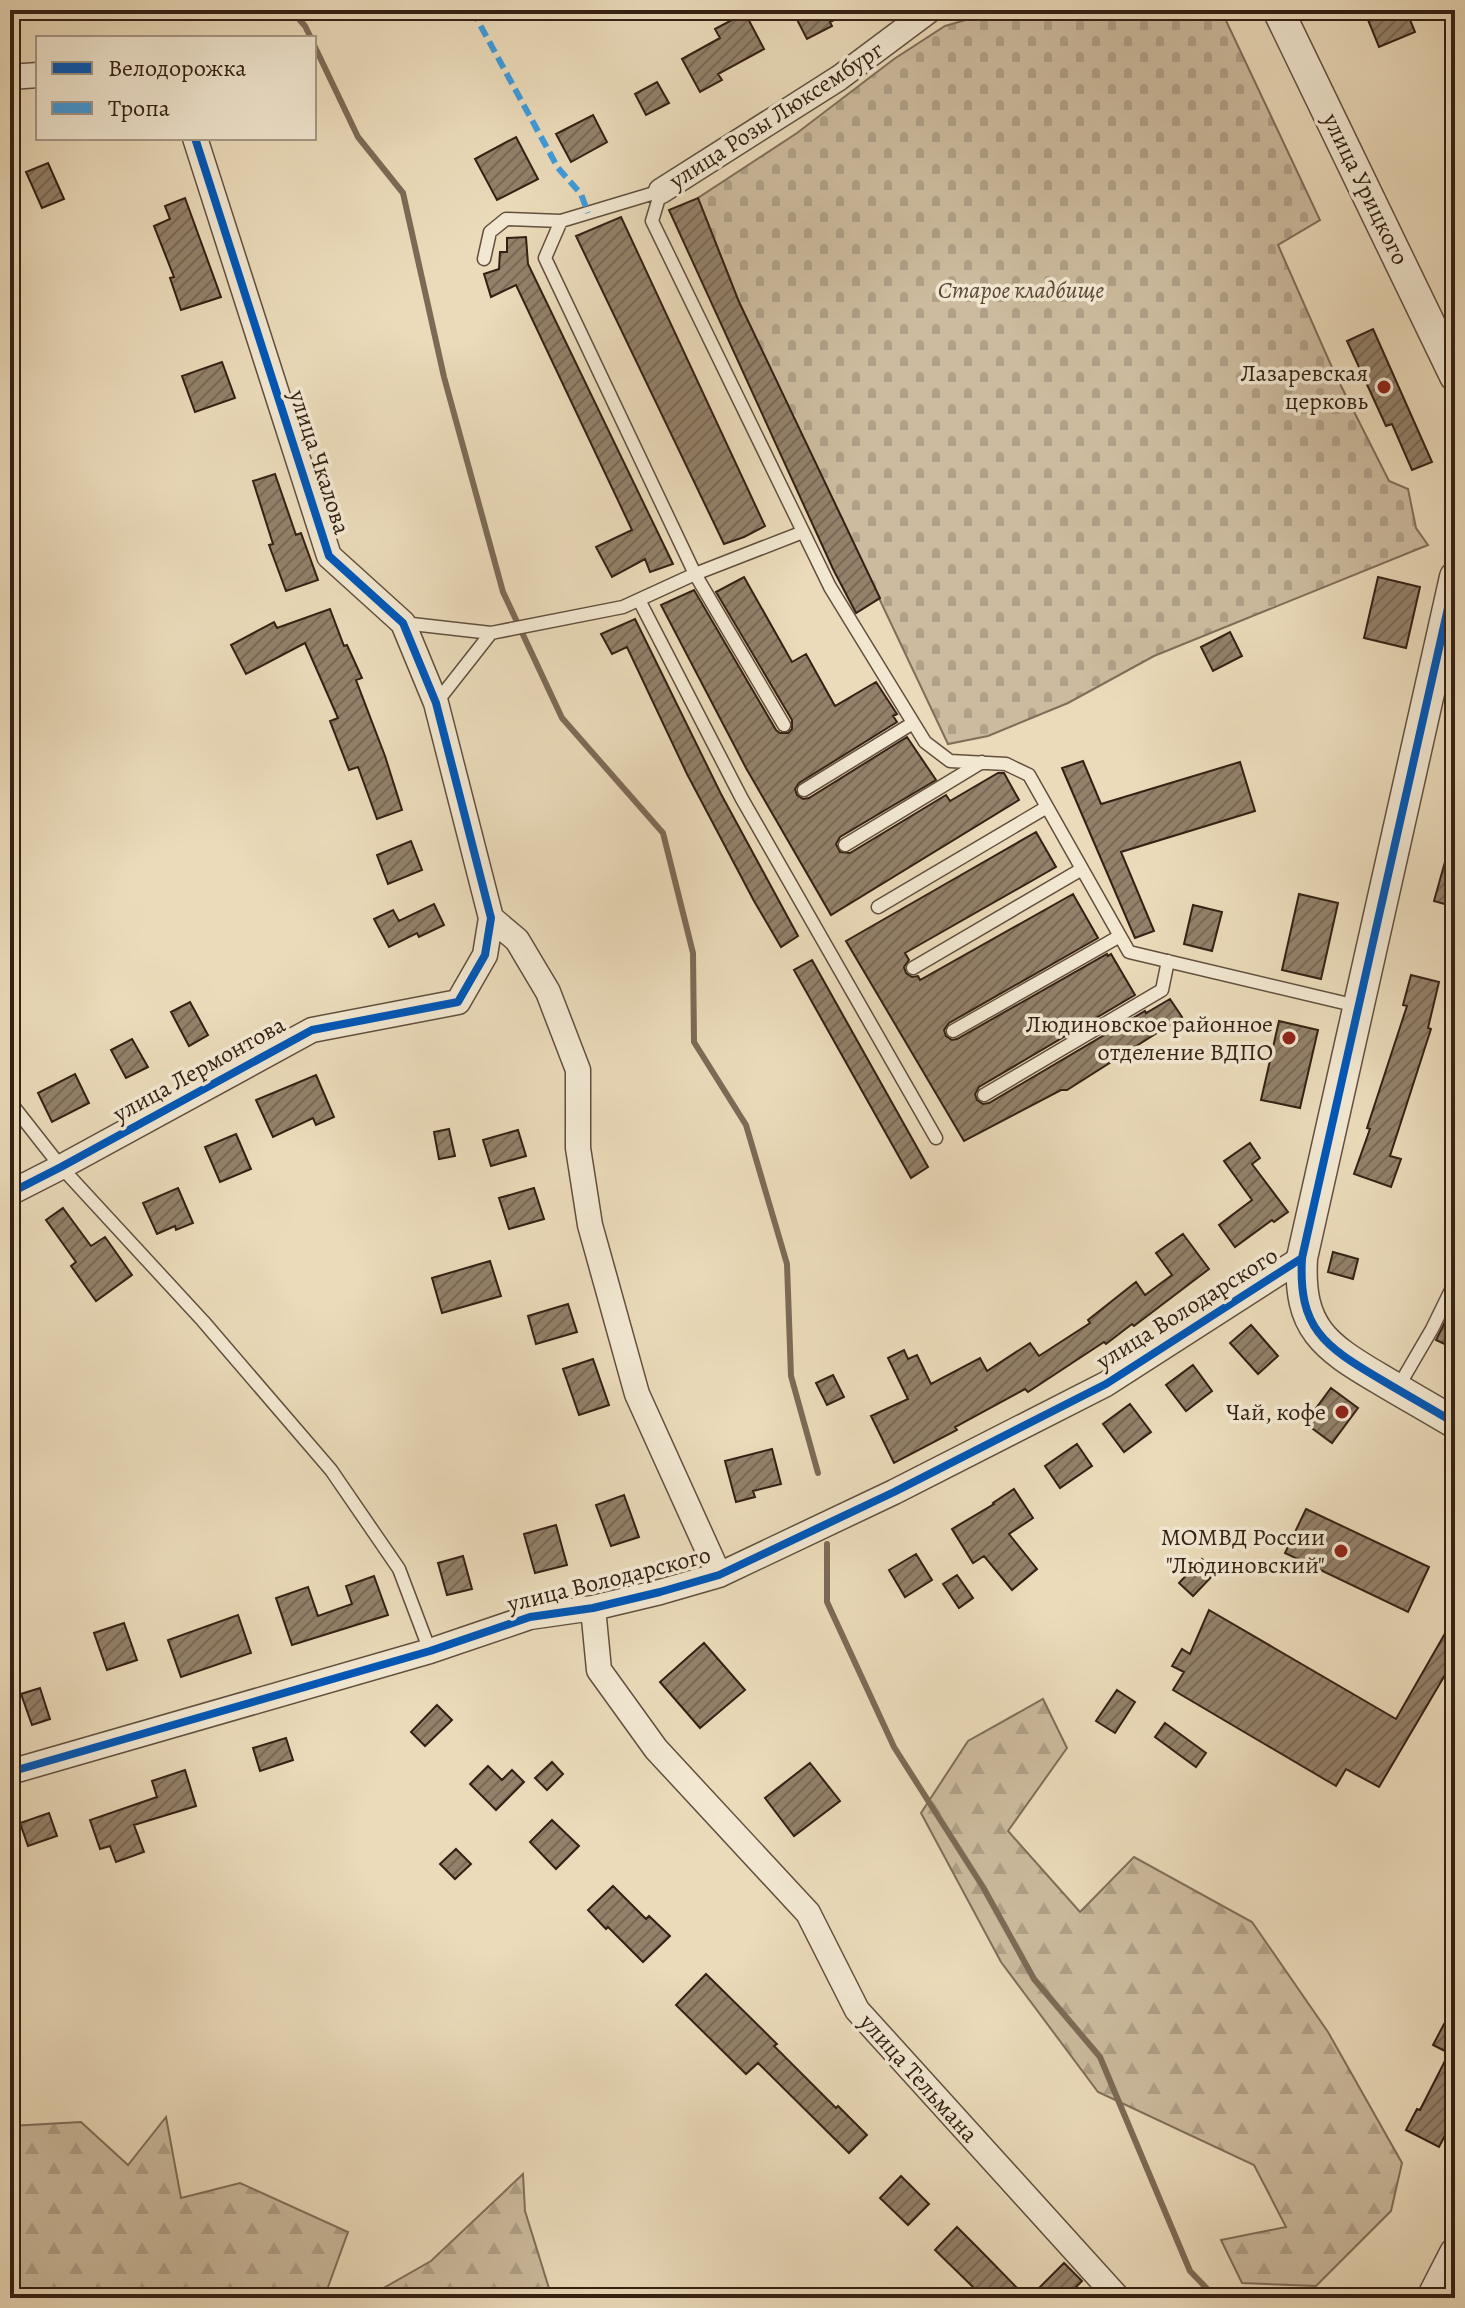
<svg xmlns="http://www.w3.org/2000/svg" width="1465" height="2308" font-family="Alegreya,serif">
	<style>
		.forest { fill: url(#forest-firs); stroke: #806e59; stroke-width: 2 }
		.cemetery { fill: url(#cemetery-stones); stroke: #806e59; stroke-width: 2 }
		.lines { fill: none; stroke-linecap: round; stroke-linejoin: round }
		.stream { stroke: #7d6a56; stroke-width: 6 }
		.building { fill: url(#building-hatch); stroke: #342014; stroke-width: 2 }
		.service-casing { stroke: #624f3e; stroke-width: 15 }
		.minor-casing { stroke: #624f3e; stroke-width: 27 }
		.tertiary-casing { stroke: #624f3e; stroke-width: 33 }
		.service { stroke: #f2e8d2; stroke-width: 12 }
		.minor { stroke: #f2e8d2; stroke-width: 24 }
		.tertiary { stroke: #f2e8d2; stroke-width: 30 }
		.quiet { stroke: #3e9bde; stroke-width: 6; stroke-dasharray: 12 6; stroke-linecap: butt }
		.cycleway-casing { stroke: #f2e8d2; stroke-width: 13 }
		.cycleway { stroke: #0057b8; stroke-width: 8 }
		.poi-dot { fill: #8f2418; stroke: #f2e8d2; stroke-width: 3 }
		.labels { text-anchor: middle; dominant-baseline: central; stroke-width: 7; stroke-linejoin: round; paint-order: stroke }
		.street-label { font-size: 24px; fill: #342014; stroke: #f2e8d2 }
		.park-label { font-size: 24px; font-style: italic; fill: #5a4736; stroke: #f2e8d2 }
		.poi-label { font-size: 24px; fill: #342014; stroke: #f2e8d2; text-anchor: end }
	</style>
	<defs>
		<pattern id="forest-firs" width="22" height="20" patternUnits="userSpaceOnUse" patternTransform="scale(2)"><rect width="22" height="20" fill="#ccbb9e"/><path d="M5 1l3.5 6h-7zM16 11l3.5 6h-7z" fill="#b0a087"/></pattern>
		<pattern id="cemetery-stones" width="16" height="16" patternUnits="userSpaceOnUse" patternTransform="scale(2)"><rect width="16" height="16" fill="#ccbb9e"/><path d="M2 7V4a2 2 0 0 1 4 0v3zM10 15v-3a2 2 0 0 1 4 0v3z" fill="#b0a087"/></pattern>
		<pattern id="building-hatch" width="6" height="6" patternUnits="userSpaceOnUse" patternTransform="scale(2)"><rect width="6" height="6" fill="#93816a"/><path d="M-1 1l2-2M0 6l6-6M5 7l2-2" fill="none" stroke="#796956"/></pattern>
	</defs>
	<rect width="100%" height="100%" fill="#ebdbba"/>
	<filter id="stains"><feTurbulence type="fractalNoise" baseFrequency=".0025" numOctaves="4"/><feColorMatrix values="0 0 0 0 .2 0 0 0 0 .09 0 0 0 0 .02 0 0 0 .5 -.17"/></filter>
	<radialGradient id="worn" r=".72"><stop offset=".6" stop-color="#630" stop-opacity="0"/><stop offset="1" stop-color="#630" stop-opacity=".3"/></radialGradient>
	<!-- forest -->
	<path class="forest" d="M1043 1699 1067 1748 1008 1831 1080 1912 1134 1857 1252 1922 1328 2032 1402 2163 1391 2211 1316 2286 1242 2283 1221 2240 1286 2227 1254 2165 1098 2092 1001 1962 921 1813 968 1741Z
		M166 2117 181 2198 240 2183 348 2232 324 2298H10V2126L81 2122 128 2165Z
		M523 2174 525 2211 552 2298H366L431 2261Z"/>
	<!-- cemetery -->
	<path class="cemetery" d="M1000 10H1221L1320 220 1278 245 1334 372 1389 481 1408 489 1416 528 1428 545 1154 656 1068 703 988 736 948 744 739 302 698 198 797 133 894 59 945 26Z"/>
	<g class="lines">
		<!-- stream -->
		<path class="stream" d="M291 10 305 26 311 38
			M314 45 358 137 403 193 444 377 503 592 562 718 663 833 693 953 694 1042 746 1125 787 1264 791 1376 818 1473
			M827 1544V1602L894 1747 983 1887 1034 1979 1100 2057 1190 2271 1216 2298"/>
	</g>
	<!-- building -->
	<path class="building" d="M792 10H854L830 22 832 26 807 39Z
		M1364 10H1406L1415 32 1379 47Z
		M745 13 764 49 718 74 722 80 700 92 682 59 720 38 715 29Z
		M657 82 669 103 646 115 635 94Z
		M593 115 607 142 571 162 556 134Z
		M516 137 538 179 497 200 475 159Z
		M48 163 64 199 42 208 26 172Z
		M185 198 221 297 181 310 170 278 174 277 154 226 170 219 165 206Z
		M698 198 739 302 880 598 856 613 833 569 669 210Z
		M621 217 765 526 744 537 724 544 576 236Z
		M526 237 528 264 673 564 650 572 645 559 612 577 596 547 632 530 516 285 491 297 484 274 499 269 500 252H507V238Z
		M1373 329 1432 462 1412 470 1392 424 1386 426 1347 341Z
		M222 362 235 398 195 412 182 376Z
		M275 474 296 535 301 533 318 580 286 591 269 545 273 544 253 481Z
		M744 577 792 662 806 654 835 706 876 682 897 714 893 716 897 722 799 783 795 789 797 795 803 799 809 798 907 737 936 780 840 837 836 844 840 852 850 853 946 795 950 801 998 773H1004L1019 800 831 915 746 768 661 605 694 590 776 730 780 733H788L792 729V720L716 592Z
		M1378 577 1420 587 1406 648 1364 638Z
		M330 609 344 646 347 645 362 678 356 680 385 756 402 810 377 819 358 767 349 770 330 721 338 718 305 643 246 674 231 645 274 622 277 628Z
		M635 619 721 794 798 936 781 947 754 901 687 774 627 647 612 654 601 634Z
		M1230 632 1242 656 1213 671 1201 647Z
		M1083 761 1101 804 1240 762 1255 811 1121 852 1154 931 1135 938 1062 768Z
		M1036 832 1056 867 905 953 909 960 904 967 906 973 912 977 918 976 920 980 1073 894 1098 938 949 1023 944 1030 946 1036 952 1040 957 1039 1107 954 1108 956 1111 954 1135 995 979 1087 975 1094 977 1100 983 1104 989 1103 1145 1011 1146 1013 1170 999 1182 1017 1067 1090H1061L964 1141 846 941Z
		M411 841 422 870 388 884 377 855Z
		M1450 844H1455V907L1434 901Z
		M1299 894 1338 903 1321 979 1282 970Z
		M434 904 444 925 419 937 417 933 389 947 374 919 393 910 399 921Z
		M1193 905 1222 912 1212 951 1184 944Z
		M812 960 928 1167 911 1178 794 970Z
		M1411 975 1439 982 1428 1028 1431 1029 1390 1156 1401 1159 1391 1187 1354 1174 1370 1129 1367 1128 1407 1006 1403 1005Z
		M190 1002 208 1035 189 1046 171 1012Z
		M1279 1021 1318 1030 1300 1108 1261 1100Z
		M132 1039 148 1067 126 1078 111 1050Z
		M75 1074 89 1103 52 1122 38 1093Z
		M316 1075 334 1117 316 1125 313 1118 273 1137 256 1100Z
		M449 1129 455 1156 439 1159 434 1132Z
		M518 1130 526 1156 491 1166 483 1140Z
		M236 1134 251 1169 220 1182 205 1147Z
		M1250 1143 1260 1158 1252 1164 1288 1212 1274 1222 1272 1220 1235 1247 1219 1225 1252 1200 1224 1161Z
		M178 1188 193 1223 176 1230 175 1226 157 1234 143 1203Z
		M534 1188 544 1219 509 1229 499 1198Z
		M63 1208 91 1246 105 1237 132 1275 96 1301 71 1266 76 1262 46 1220Z
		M1183 1234 1209 1269 1134 1326 1132 1324 1106 1344 1104 1342 1028 1392 1025 1389 955 1427 957 1430 894 1463 871 1416 908 1399 888 1358 904 1350 908 1359 917 1355 931 1384 980 1358 987 1371 1030 1343 1039 1356 1090 1323 1088 1320 1136 1282 1145 1295 1172 1275 1156 1253Z
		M1333 1252 1358 1259 1353 1279 1328 1272Z
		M490 1261 501 1296 442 1313 432 1278Z
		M1455 1302V1349L1436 1340Z
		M568 1304 577 1332 536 1344 528 1316Z
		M1251 1325 1278 1356 1258 1374 1230 1343Z
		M593 1359 609 1405 579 1415 563 1369Z
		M1193 1365 1212 1391 1186 1411 1166 1385Z
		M833 1375 844 1397 827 1405 816 1383Z
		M1331 1388 1358 1408 1332 1443 1305 1423Z
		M1130 1404 1151 1432 1124 1452 1103 1424Z
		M1077 1444 1092 1466 1060 1488 1045 1466Z
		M772 1449 781 1484 753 1491 755 1497 736 1502 725 1461Z
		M1014 1489 1033 1518 1009 1534 1037 1569 1012 1590 984 1556 973 1563 952 1529 994 1504 993 1503Z
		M624 1495 639 1537 611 1546 596 1505Z
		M1306 1509 1429 1567 1408 1612 1285 1553Z
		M556 1525 567 1565 535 1573 524 1534Z
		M916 1554 932 1580 905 1597 889 1570Z
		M463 1556 472 1589 447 1595 438 1563Z
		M1202 1559 1216 1572 1193 1596 1179 1583Z
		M957 1575 973 1598 959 1608 943 1584Z
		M374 1576 388 1615 292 1645 276 1598 308 1587 318 1616 352 1604 346 1586Z
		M1209 1610 1396 1719 1455 1616V1658L1379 1787 1346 1769 1336 1786 1173 1690 1184 1672 1172 1666 1182 1649 1190 1654Z
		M238 1615 251 1653 181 1677 168 1640Z
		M124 1623 137 1660 107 1670 94 1633Z
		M704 1643 745 1690 700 1728 660 1682Z
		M40 1688 50 1719 32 1725 21 1694Z
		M1117 1690 1135 1702 1115 1733 1096 1721Z
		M437 1705 452 1720 425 1746 411 1732Z
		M1165 1723 1206 1753 1196 1767 1155 1737Z
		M286 1738 293 1760 260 1771 253 1748Z
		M552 1762 563 1774 547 1790 535 1778Z
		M810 1763 840 1801 794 1836 765 1798Z
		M488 1766 502 1780 512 1770 524 1782 496 1810 470 1784Z
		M185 1770 196 1806 134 1825 144 1852 116 1862 110 1846 100 1849 90 1820 157 1797 152 1781Z
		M49 1813 57 1836 28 1846 20 1823Z
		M552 1820 579 1846 556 1869 530 1842Z
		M456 1849 471 1864 455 1879 440 1864Z
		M613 1886 646 1919 649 1916 670 1936 643 1962 608 1927 606 1929 588 1910Z
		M706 1974 777 2044 774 2046 836 2108 838 2106 867 2135 849 2153 758 2063 746 2074 676 2005Z
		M1444 2024 1455 2030V2116L1439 2147 1406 2130 1417 2109 1420 2110 1449 2053 1433 2045Z
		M901 2176 929 2204 908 2225 880 2198Z
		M957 2227 978 2248 1027 2298H962L973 2287 935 2250Z
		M1064 2263 1082 2281 1065 2298H1029Z"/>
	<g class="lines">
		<!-- service casing -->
		<g class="service-casing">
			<path id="service" d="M661 191 652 221 830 587 925 742 950 761 1006 764 1029 775 1129 952 1357 1006
				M661 191 561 221 545 258 695 574 784 725
				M484 259 490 232 506 219 561 221
				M639 600 742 799 936 1138
				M403 623 491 633
				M436 703 491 633 623 607 695 574 803 532
				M804 790 913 723
				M845 845 982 762
				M878 907 1047 807
				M913 968 1082 869
				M953 1031 1120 936
				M984 1095 1162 990 1168 961
				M10 1102 61 1167 203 1321 331 1470 399 1569 430 1651
				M1397 1389 1432 1329 1455 1282"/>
		</g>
		<!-- minor casing -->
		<g class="minor-casing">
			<path id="minor" d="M10 77 38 75
				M661 191 839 78 930 10
				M491 918 517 940 548 992 578 1070V1148L590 1225 637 1394 719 1575
				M10 1193 61 1167 312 1030 458 1002 485 955 491 918 436 703 403 623 329 556 195 138
				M593 1608 599 1670 656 1749 808 1913 857 2010 1118 2298
				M10 1772 430 1651 530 1617 593 1608 660 1592 719 1575 894 1492 1106 1384 1302 1258"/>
		</g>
		<!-- tertiary casing -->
		<g class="tertiary-casing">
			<path id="tertiary" d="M1278 10 1455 376
				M1455 577 1302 1258C1298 1328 1324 1346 1380 1379 1405 1394 1430 1408 1455 1423
				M1432 2298 1455 2253"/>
		</g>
		<!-- service -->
		<use href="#service" class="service"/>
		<!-- minor -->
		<use href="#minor" class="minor"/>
		<!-- tertiary -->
		<use href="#tertiary" class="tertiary"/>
		<!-- quiet -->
		<path class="quiet" d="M472 10 558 168 581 194 588 213"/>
		<!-- cycleway casing -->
		<g class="cycleway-casing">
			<path id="cycleway" d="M1455 577 1302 1258C1298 1328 1324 1346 1380 1379 1405 1394 1430 1408 1455 1423
				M10 1193 61 1167 312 1030 458 1002 485 955 491 918 436 703 403 623 329 556 195 138
				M10 1772 430 1651 530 1617 593 1608 660 1592 719 1575 894 1492 1106 1384 1302 1258"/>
		</g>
		<!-- cycleway -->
		<use href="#cycleway" class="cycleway"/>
	</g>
	<!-- markers -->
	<g class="poi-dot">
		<circle cx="1384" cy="387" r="8"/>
		<circle cx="1289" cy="1038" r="8"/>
		<circle cx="1342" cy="1412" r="8"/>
		<circle cx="1341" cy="1551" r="8"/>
	</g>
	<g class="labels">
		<!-- street labels -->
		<g class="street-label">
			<text transform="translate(776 115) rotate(-33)">улица Розы Люксембург</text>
			<text transform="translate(1366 189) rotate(64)">улица Урицкого</text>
			<text transform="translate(320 462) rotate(72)">улица Чкалова</text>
			<text transform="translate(199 1069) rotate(-29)">улица Лермонтова</text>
			<text transform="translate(1187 1308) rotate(-32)">улица Володарского</text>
			<text transform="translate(609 1579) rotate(-14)">улица Володарского</text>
			<text transform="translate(919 2078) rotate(48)">улица Тельмана</text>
		</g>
		<!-- park labels -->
		<g class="park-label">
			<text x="1021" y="290">Старое кладбище</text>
		</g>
		<!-- poi labels -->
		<g class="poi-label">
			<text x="1368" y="373">Лазаревская<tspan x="1368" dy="28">церковь</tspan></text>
			<text x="1273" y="1024">Людиновское районное<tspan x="1273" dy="28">отделение ВДПО</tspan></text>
			<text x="1326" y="1412">Чай, кофе</text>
			<text x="1325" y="1537">МОМВД России<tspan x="1325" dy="28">"Людиновский"</tspan></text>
		</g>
	</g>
	<!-- margin -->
	<rect width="1465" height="2308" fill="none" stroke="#ebdbba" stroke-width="40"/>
	<rect x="12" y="12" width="1441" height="2284" fill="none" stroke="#342014" stroke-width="4"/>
	<rect x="20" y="20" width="1425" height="2268" fill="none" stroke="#342014" stroke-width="2"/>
	<!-- legend -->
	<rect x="36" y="36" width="280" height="104" fill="#f2e8d2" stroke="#a69886" stroke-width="2"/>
	<rect x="52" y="62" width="40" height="12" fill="#0057b8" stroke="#a69886" stroke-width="2"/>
	<text x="108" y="76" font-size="24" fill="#342014">Велодорожка</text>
	<rect x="52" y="102" width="40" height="12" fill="#3e9bde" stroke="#a69886" stroke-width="2"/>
	<text x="108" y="116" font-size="24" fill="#342014">Тропа</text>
	<rect width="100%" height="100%" filter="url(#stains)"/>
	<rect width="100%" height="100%" fill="url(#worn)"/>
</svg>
